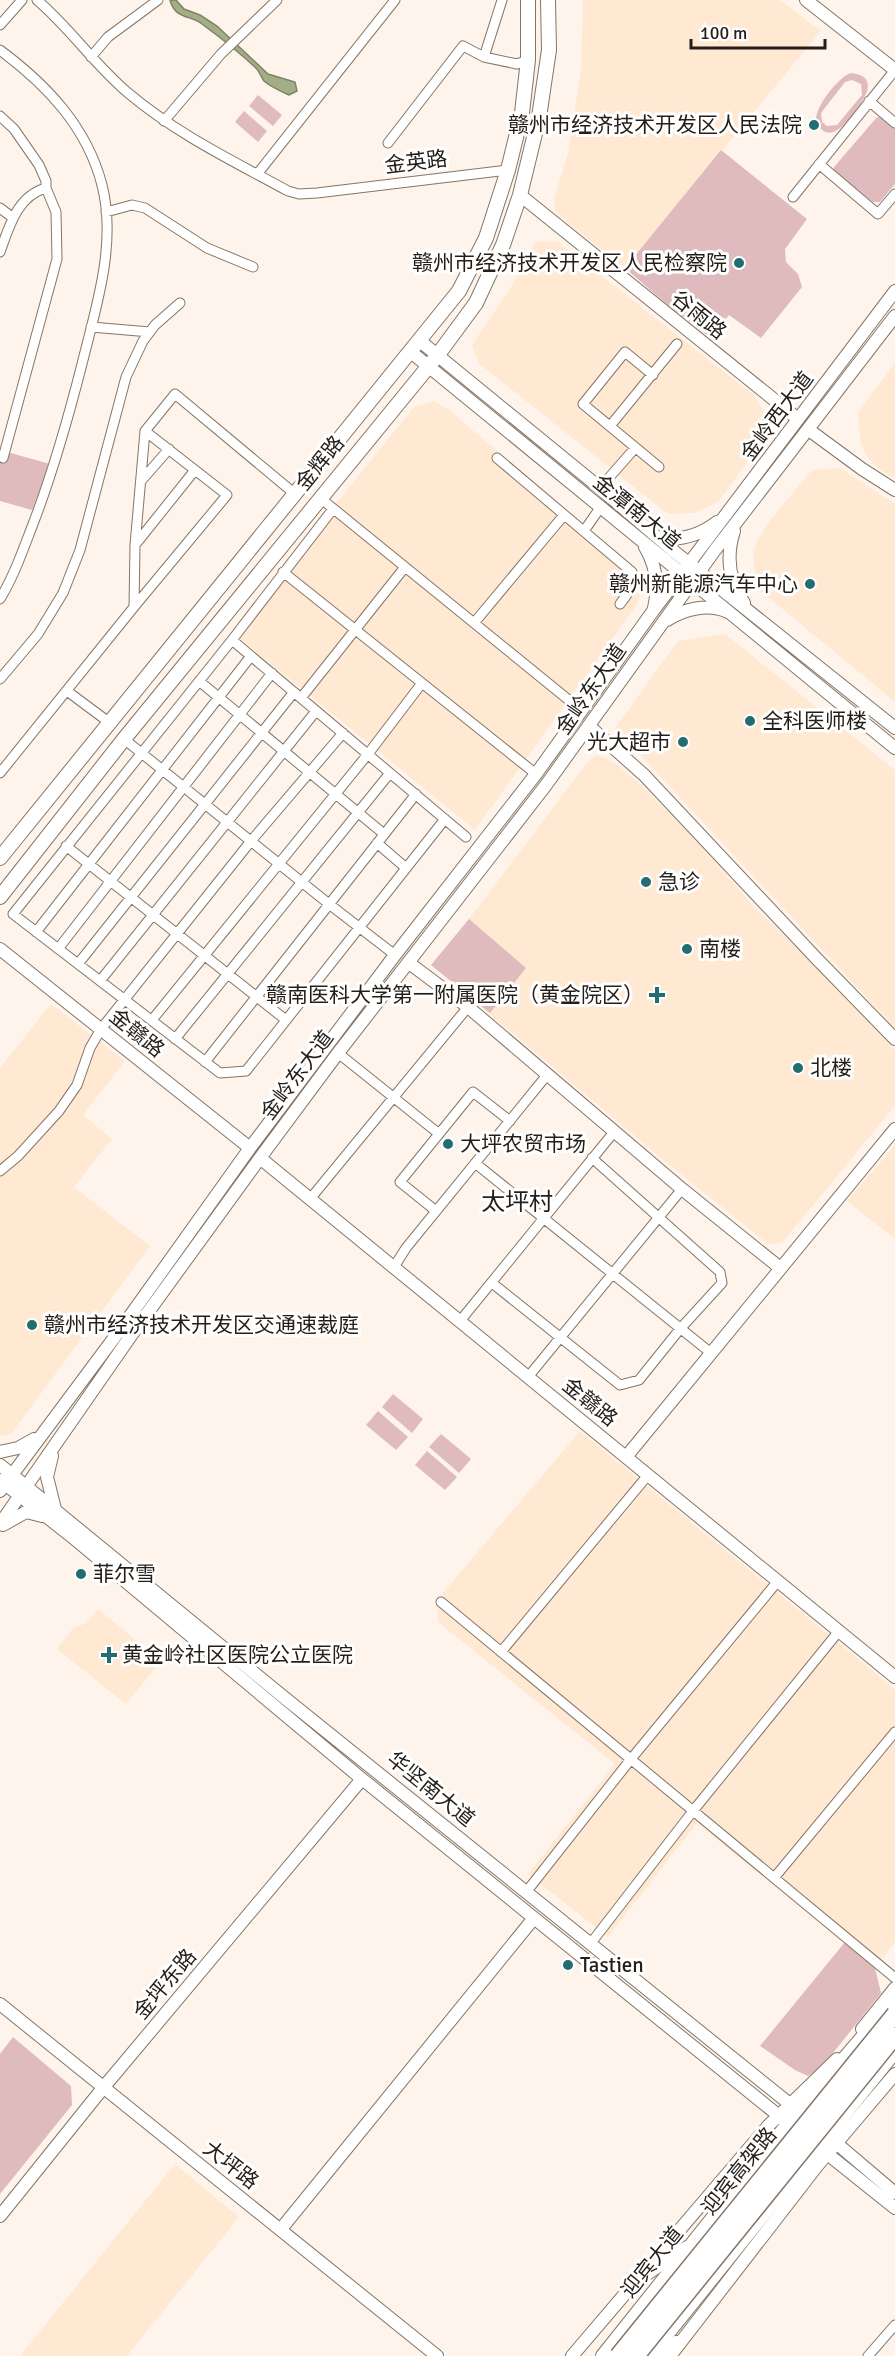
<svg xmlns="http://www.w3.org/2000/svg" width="895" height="2356" font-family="Signika,'Noto Sans SC',sans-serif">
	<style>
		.built { fill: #ffe9d3 }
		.green { fill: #dfbbbd; fill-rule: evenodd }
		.water { fill: #a3ae86; stroke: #7d8365; stroke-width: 1.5 }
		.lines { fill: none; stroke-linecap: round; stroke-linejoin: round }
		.street-casing { stroke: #847667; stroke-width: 11 }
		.secondary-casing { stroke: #847667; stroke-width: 14 }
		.primary-casing { stroke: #847667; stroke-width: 16 }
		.street { stroke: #fff; stroke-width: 9 }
		.secondary { stroke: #fff; stroke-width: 12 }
		.primary { stroke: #fff; stroke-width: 14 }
		.highway-bridge-casing { stroke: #847667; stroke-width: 19; stroke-linecap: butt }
		.highway-bridge { stroke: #fff; stroke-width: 16 }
		.poi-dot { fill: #216d6f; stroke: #fff; stroke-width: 2 }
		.labels { text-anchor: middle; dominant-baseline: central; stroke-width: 6; stroke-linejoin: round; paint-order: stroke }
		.poi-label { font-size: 21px; fill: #241e18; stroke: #fff; text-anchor: start }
		.street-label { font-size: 21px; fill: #241e18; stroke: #fff }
		.quarter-label { font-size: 24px; fill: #241e18; stroke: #fff }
	</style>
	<rect width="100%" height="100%" fill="#fef4eb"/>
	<!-- built -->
	<path class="built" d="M583 0H780L821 31 625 268 569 224 555 211 554 199 568 153 581 70Z
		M557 241 755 396 763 410 766 428 760 445 718 502 695 513 668 514 478 363 472 345 511 287 535 242Z
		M895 363V479L879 469 867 457 860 440 858 413Z
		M434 401 449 410 638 571 641 589 638 603 475 830 232 632 414 407Z
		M840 468 895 504V702L756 587 753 552 758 539 771 519 812 470Z
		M725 634 895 770V1028L615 728 678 641Z
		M596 755 606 758 620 767 642 786 695 839 757 910 829 978 895 1050V1106L782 1243 768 1244 667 1163 431 965 469 919 585 765Z
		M51 1004 125 1061 83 1115 112 1139 74 1187 150 1246 11 1434 0 1436V1068Z
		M895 1145V1239L847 1201Z
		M580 1431 895 1689V1942L875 1968 697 1823 608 1937 528 1874 615 1764 438 1622 437 1600Z
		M98 1609 161 1661 126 1704 57 1649 73 1628 84 1624Z
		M175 2164 239 2217 127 2356H20Z"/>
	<!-- green -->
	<path class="green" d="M851 73C880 76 865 99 855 111 845 124 829 146 816 122 814 108 838 77 851 73ZM852 80 861 84 862 95 837 125 827 126 822 122 821 113 845 82Z
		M258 95 282 115 273 126 249 106Z
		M244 111 267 131 258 142 235 122Z
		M877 117H883L895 127V184L880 202H873L833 171 834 167Z
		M721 150 807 219 785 249 786 262 798 274 802 287 761 338 729 315 711 338 670 307 625 268Z
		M0 450 50 464 32 510 0 501Z
		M469 919 526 968 490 1013 431 965Z
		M393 1394 423 1419 412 1433 382 1407Z
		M378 1411 408 1437 396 1450 366 1425Z
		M441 1434 471 1459 459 1473 429 1447Z
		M427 1451 457 1477 445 1490 415 1465Z
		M845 1942 875 1968 881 1993 821 2068 808 2076 795 2070 760 2046Z
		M13 2037 71 2086 72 2105 0 2194V2054Z"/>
	<!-- water -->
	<path class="water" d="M170 0H176L184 9 200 15 217 26 268 74 295 82 297 91 289 95C280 91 271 87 264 81 261 77 260 73 257 69 240 53 221 38 202 24 192 15 175 20 170 0Z"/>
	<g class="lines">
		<!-- street casing -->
		<g class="street-casing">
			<path id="street" d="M37 0C70 28 94 64 127 92 175 133 233 161 288 191L299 194 317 193 508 170
				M502 0 484 57 517 64 528 60
				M0 25 22 0
				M0 50C47 85 87 127 102 185 117 244 96 307 82 364 68 419 53 472 33 524 23 550 14 576 0 599
				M91 57 108 37 158 0
				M869 101 895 123
				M0 116 14 129 39 165 46 181V188L56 212 57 259 3 458
				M164 121 221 54 277 0
				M388 143 463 46 484 57
				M819 164 878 214 895 194
				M258 173 395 0
				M793 197 895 70
				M0 208 12 217
				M106 212 132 205 145 208 207 248 253 267
				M0 252C9 227 17 196 46 188
				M91 327 150 332
				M653 375 625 352 583 404 659 467
				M610 426 677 344
				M497 458 632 572 634 585 620 604
				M141 481 169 449
				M600 488 635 448
				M319 497 581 710
				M333 509 232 640 13 914 220 1073 246 1071 445 819
				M584 531 600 508
				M135 545 195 470
				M283 572 536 774
				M134 607 227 495 145 431
				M474 623 564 515
				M232 640 466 837
				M0 679 38 634 63 593 80 550 126 377 143 341 155 325 180 303
				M199 681 384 834
				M67 691 110 723
				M301 698 405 567
				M124 739 329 904 395 955
				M0 773 134 607 135 545 145 431 175 394 295 494
				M377 843 406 868
				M66 846 286 1020
				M36 932 251 656
				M58 949 272 673
				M78 964 294 692
				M100 981 316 711
				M152 1020 368 754 422 683
				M175 1039 390 773
				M338 1053 438 1133
				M205 1062 416 794
				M475 1163 711 1353
				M0 1171 18 1156 59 1111 77 1085 90 1048 101 1029 251 841 343 733
				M310 1199 468 1007
				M436 1211 400 1182 473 1092 510 1121
				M394 1267 406 1248 547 1075
				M492 1283 620 1385 639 1380 680 1329 722 1283 720 1272 592 1158
				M460 1321 614 1132
				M528 1377 682 1189
				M441 1602 895 1978
				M501 1652 648 1475
				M774 1878 895 1732
				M527 1891 631 1759 778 1581
				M591 1943 693 1811 839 1631
				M868 2356 895 2325"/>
		</g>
		<!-- secondary casing -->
		<g class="secondary-casing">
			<path id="secondary" d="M806 0 895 70
				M520 195 798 419
				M420 341 600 488 671 549 895 728
				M411 352 895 748
				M809 430 862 469 895 490
				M734 531C726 556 729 581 744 603
				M660 538C682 541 700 535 717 522
				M645 547C657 567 659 587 654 608
				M667 620C684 609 708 603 728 612
				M589 726 644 775 816 958 895 1039
				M0 949 250 1148
				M409 963 468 1007 682 1189 779 1267
				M260 1158 895 1677
				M0 1452 18 1448 34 1439
				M52 1456 47 1477 55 1509
				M626 1457 895 1129
				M0 1465 286 1699 806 2117
				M0 1480 71 1536 362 1779 794 2128
				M0 1491 120 1330 250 1148 395 955 536 774 653 611 895 291
				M0 1524 130 1337 260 1158 338 1053 546 785 715 550 895 316
				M3 1525 26 1512 42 1516
				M0 2004 437 2356
				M862 2029 895 1988
				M822 2131 895 2193
				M810 2140 895 2208
				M0 2216 103 2088 362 1779
				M281 2229 534 1918
				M644 2276 687 2247
				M572 2356 769 2125 837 2059
				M658 2356 676 2342
				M670 2356 817 2166 895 2074"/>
		</g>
		<!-- primary casing -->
		<g class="primary-casing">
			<path id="primary" d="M0 858 459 291 486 238 508 170 522 113 528 60V0
				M0 897 124 739 437 356 476 303 503 245 520 195 539 117 549 50 548 0
				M603 2356 789 2123 895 2000
				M649 2356 895 2051"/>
		</g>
		<!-- street -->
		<use href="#street" class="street"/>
		<!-- secondary -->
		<use href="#secondary" class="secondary"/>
		<!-- primary -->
		<use href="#primary" class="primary"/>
		<!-- highway-bridge casing -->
		<g class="highway-bridge-casing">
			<path id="highway-bridge" d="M618 2356 895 2014
				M636 2356 895 2036"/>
		</g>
		<!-- highway-bridge -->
		<use href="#highway-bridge" class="highway-bridge"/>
	</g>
	<!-- markers -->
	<g class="poi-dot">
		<circle cx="814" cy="125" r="6"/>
		<circle cx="739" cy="263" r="6"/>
		<circle cx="810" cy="584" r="6"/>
		<circle cx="750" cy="721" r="6"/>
		<circle cx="683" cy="742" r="6"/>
		<circle cx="646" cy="882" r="6"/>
		<circle cx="687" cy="949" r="6"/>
		<path d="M654 986h6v6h6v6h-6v6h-6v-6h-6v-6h6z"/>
		<circle cx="798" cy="1068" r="6"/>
		<circle cx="448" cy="1144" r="6"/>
		<circle cx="32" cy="1325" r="6"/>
		<circle cx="81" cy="1574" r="6"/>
		<path d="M106 1646h6v6h6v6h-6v6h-6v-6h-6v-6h6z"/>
		<circle cx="568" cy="1965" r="6"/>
	</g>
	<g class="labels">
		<!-- poi labels -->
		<g class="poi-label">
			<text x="802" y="125" text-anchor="end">赣州市经济技术开发区人民法院</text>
			<text x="727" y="263" text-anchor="end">赣州市经济技术开发区人民检察院</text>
			<text x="798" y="584" text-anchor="end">赣州新能源汽车中心</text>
			<text x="762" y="721">全科医师楼</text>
			<text x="671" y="742" text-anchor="end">光大超市</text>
			<text x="658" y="882">急诊</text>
			<text x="699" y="949">南楼</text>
			<text x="644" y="995" text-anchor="end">赣南医科大学第一附属医院（黄金院区）</text>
			<text x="810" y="1068">北楼</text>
			<text x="460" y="1144">大坪农贸市场</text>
			<text x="44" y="1325">赣州市经济技术开发区交通速裁庭</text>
			<text x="93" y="1574">菲尔雪</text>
			<text x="122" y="1655">黄金岭社区医院公立医院</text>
			<text x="580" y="1965">Tastien</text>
		</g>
		<!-- street labels -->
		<g class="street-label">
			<text transform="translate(416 162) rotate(-7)">金英路</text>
			<text transform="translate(699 315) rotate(39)">谷雨路</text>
			<text transform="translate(777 416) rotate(-53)">金岭西大道</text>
			<text transform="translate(320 463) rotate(-51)">金辉路</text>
			<text transform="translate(637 512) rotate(39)">金潭南大道</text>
			<text transform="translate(591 689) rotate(-55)">金岭东大道</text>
			<text transform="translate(137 1033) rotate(39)">金赣路</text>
			<text transform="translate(297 1075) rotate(-53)">金岭东大道</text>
			<text transform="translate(590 1402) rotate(39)">金赣路</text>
			<text transform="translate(431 1789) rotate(39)">华坚南大道</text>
			<text transform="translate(165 1984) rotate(-50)">金坪东路</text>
			<text transform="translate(231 2165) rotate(38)">大坪路</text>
			<text transform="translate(739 2171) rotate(-51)">迎宾高架路</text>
			<text transform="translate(652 2262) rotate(-51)">迎宾大道</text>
		</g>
		<!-- quarter labels -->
		<g class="quarter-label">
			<text x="517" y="1202">太坪村</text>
		</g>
	</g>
	<!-- scale -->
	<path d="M691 39v9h134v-9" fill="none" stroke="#241e18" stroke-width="3"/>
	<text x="700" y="39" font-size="18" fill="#241e18" stroke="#ffffff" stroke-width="4.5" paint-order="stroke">100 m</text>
</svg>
